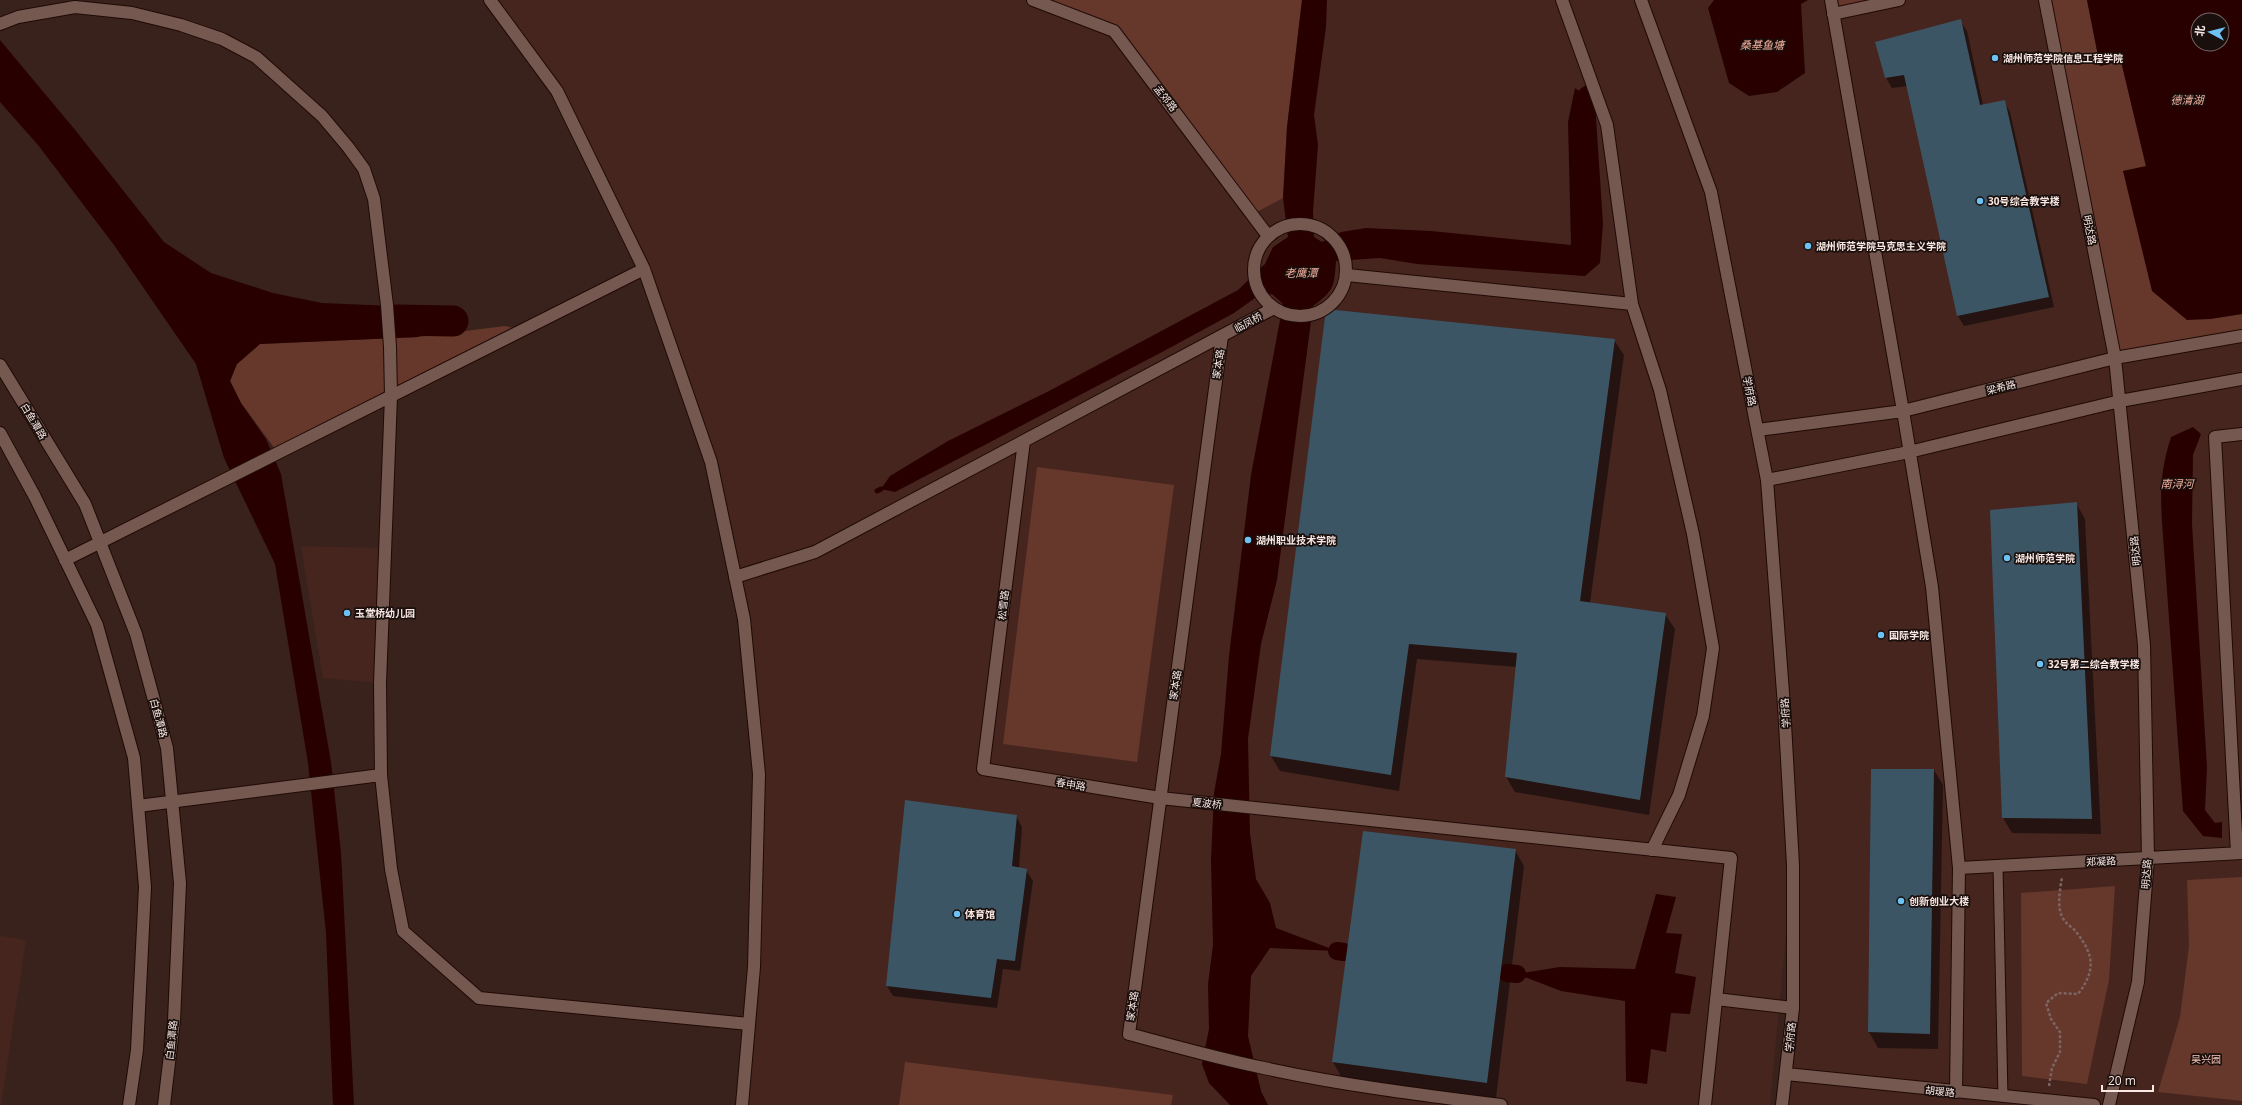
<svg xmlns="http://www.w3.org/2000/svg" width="2242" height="1105" font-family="'Open Sans','Noto Sans SC',sans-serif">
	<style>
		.built { fill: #45251e; fill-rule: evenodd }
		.green { fill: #66372b }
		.water { fill: #280000; fill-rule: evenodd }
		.shadow { fill: #0007 }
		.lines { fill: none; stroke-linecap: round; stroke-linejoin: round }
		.stream { stroke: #280000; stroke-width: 5 }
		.canal { stroke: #280000; stroke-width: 18 }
		.river { stroke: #280000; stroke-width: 31 }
		.building { fill: #3c5565 }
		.lane-casing { stroke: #200a06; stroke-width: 11 }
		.street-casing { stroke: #200a06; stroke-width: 14 }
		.secondary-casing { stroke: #200a06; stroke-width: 14 }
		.path { stroke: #7c6661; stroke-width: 2.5; stroke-dasharray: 3 2; stroke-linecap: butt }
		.lane { stroke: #755951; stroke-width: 9 }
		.street { stroke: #755951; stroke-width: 12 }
		.secondary { stroke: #755951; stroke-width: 12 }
		.poi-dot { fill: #6dc2f3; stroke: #190f0c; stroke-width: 1.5 }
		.labels { text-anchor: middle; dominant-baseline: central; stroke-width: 3.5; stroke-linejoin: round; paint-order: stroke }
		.poi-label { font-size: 10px; font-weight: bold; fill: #fae8e4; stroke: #190f0c; text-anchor: start }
		.street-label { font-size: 10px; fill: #fae8e4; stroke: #190f0c }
		.park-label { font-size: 10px; fill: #fbc7ba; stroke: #190f0c }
		.water-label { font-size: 11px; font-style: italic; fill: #f5b1a0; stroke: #190f0c }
	</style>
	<rect width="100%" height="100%" fill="#3a221c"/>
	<!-- built -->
	<path class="built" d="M490 0H2242V1105H1782L1786 1074 1792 871 1770 1105H742L759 774 744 619 711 462 644 269 557 91ZM2198 20H2222V44H2198Z
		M301 546 385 548 380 683 323 678Z
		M0 936 26 940 1 1105H0Z"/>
	<!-- green -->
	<path class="green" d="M1033 0H1302L1287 127 1283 198 1253 214 1114 32Z
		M1831 0H1899L1833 14Z
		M2045 0H2087L2100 66 2121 61 2146 167 2123 171 2210 319 2242 314V336L2115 358Z
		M505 326 522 330 278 453 241 403 230 381 237 364 260 344 418 337Z
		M1037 467 1174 485 1137 762 1003 744Z
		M2242 877V1101L2158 1092 2180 1017 2189 946 2187 880Z
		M2115 886 2109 980 2087 1084 2022 1076 2021 893Z
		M905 1062 1173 1095 1171 1105H899Z"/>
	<!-- water -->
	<path class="water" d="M1302 0H1327L1326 27 1314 115 1318 145 1313 212 1314 237 1322 242 1341 232 1366 228 1431 231 1571 245 1568 122 1575 88 1595 103 1603 224 1600 263 1585 276 1417 264 1380 258 1336 261C1334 286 1335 290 1313 306L1277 580 1261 644 1248 739 1250 833 1256 879 1270 903 1276 928 1337 951 1270 948 1251 976 1248 1036 1261 1091 1268 1105H1230L1209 1083 1202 1064 1209 1029 1208 984 1213 945 1211 860 1214 793 1221 754 1229 656 1251 475 1283 304 1272 294 1255 298 1234 313 1164 351 895 492 881 489 890 476 948 441 1049 391 1238 290 1265 264 1273 247 1288 237 1283 198 1287 127Z
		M1714 0H1808L1801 4 1805 73 1777 92 1749 96 1729 83 1708 8Z
		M2087 0H2242V314L2210 319 2187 320 2152 291 2123 171 2146 166 2121 61 2100 66ZM2198 20H2222V44H2198Z
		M0 40 76 131 164 242 211 273 273 293 322 303 417 307 440 320 418 337 260 344 237 364 230 381 241 403 266 439 281 474 331 762 341 852 354 1105H333L326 933 308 763 275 564 224 458 196 364 114 245 38 145 0 102Z
		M2193 427 2201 434 2193 455 2192 524 2207 767 2205 810 2215 823 2222 822V838L2203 836 2183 811 2162 522C2160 488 2161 469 2171 437Z
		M1656 894 1676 897 1666 933 1682 934 1675 973 1696 977 1690 1014 1671 1013 1666 1052 1651 1049 1647 1084 1626 1081 1625 1001 1561 991 1517 974 1560 967 1635 969Z"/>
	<!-- shadow -->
	<path class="shadow" d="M1960 21 1967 31 1983 105 2004 101 2010 112 2054 307 1964 326 1958 316 1908 86 1892 88 1886 78Z
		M1614 340 1624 355 1590 603 1665 614 1675 629 1649 815 1515 792 1506 777 1517 667 1417 659 1399 791 1280 771 1271 756Z
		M2076 503 2085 519 2101 834 2012 833 2003 818Z
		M1934 770 1943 785 1938 1049 1878 1048 1869 1032Z
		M1016 816 1022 827 1019 868 1026 870 1033 881 1020 971 1003 969 997 1008 893 996 887 986Z
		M1515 850 1524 866 1496 1098 1342 1078 1333 1062Z"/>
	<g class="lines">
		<!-- stream -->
		<path class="stream" d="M877 491 881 489"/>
		<!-- canal -->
		<path class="canal" d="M1586 96 1589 94
			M1337 951 1344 952
			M1507 973 1517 974"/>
		<!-- river -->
		<path class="river" d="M397 320 453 321"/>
	</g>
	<!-- building -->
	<path class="building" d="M1961 19 1980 105 2005 100 2049 297 1957 316 1904 75 1885 78 1875 42Z
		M1326 309 1615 339 1580 601 1666 613 1640 800 1505 777 1517 653 1409 644 1391 775 1270 756Z
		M2077 502 2092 819 2002 818 1990 510Z
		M1871 769H1934L1930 1034 1868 1032Z
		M905 800 1017 815 1012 866 1027 869 1015 961 997 959 991 998 886 986Z
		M1363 831 1516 849 1487 1083 1332 1062Z"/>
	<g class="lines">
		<!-- lane casing -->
		<g class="lane-casing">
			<path id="lane" d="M1998 866 2003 1097"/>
		</g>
		<!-- street casing -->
		<g class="street-casing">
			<path id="street" d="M1033 0 1114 31 1268 236
				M1562 0 1607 125 1632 304 1660 390 1693 534 1713 648 1703 716 1679 795 1652 850
				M1831 0 1903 411 1932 587 1959 868 1956 1092
				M2045 0 2115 358 2144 645 2148 859 2138 982 2109 1105
				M1833 14 1899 0
				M0 24 18 17 75 7 132 13 181 25 222 39 256 57 322 116 348 147 364 169 374 199 387 305 390 347 391 396 380 683 381 775 391 869 403 931 479 998 749 1024
				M1254 270a46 46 0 1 1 92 0a46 46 0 1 1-92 0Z
				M1347 275 1632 304
				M1222 336 1129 1034C1174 1046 1219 1059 1264 1068 1342 1085 1421 1095 1501 1105
				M1758 430 1903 411 2115 358 2242 336
				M1024 441 983 769 1160 798 1731 858 1705 1105
				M1767 480 1909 452 2120 401 2242 379
				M735 577 815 552 1274 308
				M138 806 381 775
				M2237 853 2215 437 2242 434
				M1959 868 2242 853
				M1716 999 1793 1008
				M1786 1074 2094 1105"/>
		</g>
		<!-- secondary casing -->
		<g class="secondary-casing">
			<path id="secondary" d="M490 0 557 91 644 269 711 462 744 619 759 774 754 967 742 1105
				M1641 0 1711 192 1767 480 1784 706 1793 865V1008L1782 1105
				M0 365 85 504 136 634 167 748 180 883 174 1021 164 1105
				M0 433 35 497 97 625 134 758 145 887 137 1050 129 1105
				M65 560 644 269"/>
		</g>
		<!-- path -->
		<path class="path" d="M2049 1086 2052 1068 2060 1052V1032L2051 1019 2046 1003 2058 993 2078 994C2095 972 2095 956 2077 933 2074 928 2067 925 2064 920 2056 909 2060 890 2062 877"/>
		<!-- lane -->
		<use href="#lane" class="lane"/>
		<!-- street -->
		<use href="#street" class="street"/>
		<!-- secondary -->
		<use href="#secondary" class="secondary"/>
	</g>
	<!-- markers -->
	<g class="poi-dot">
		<circle cx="1995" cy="58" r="4"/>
		<circle cx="1980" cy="201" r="4"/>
		<circle cx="1808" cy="246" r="4"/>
		<circle cx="1248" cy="540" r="4"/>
		<circle cx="2007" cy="558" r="4"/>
		<circle cx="347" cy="613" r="4"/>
		<circle cx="1881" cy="635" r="4"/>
		<circle cx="2040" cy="664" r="4"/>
		<circle cx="1901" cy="901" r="4"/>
		<circle cx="957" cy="914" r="4"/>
	</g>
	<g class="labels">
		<!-- poi labels -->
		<g class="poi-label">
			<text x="2003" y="58">湖州师范学院信息工程学院</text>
			<text x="1988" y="201">30号综合教学楼</text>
			<text x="1816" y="246">湖州师范学院马克思主义学院</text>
			<text x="1256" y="540">湖州职业技术学院</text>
			<text x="2015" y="558">湖州师范学院</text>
			<text x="355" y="613">玉堂桥幼儿园</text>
			<text x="1889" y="635">国际学院</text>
			<text x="2048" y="664">32号第二综合教学楼</text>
			<text x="1909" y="901">创新创业大楼</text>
			<text x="965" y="914">体育馆</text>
		</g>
		<!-- street labels -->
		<g class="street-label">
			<text transform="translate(1166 98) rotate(52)">孟郊路</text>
			<text transform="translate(2090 230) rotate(79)">明达路</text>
			<text transform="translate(1248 322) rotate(-28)">临凤桥</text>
			<text transform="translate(1218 364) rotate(-82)">家本路</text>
			<text transform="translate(2001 387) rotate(-14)">梁希路</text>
			<text transform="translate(1750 391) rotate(79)">学府路</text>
			<text transform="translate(34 421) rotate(59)">白鱼潭路</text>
			<text transform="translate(2135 551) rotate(-96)">明达路</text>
			<text transform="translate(1003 605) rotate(-83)">松雪路</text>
			<text transform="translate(1175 685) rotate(-82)">家本路</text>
			<text transform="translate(1785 713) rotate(-94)">学府路</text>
			<text transform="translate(159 718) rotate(75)">白鱼潭路</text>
			<text transform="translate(1071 784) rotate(9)">春申路</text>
			<text transform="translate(1207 803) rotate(6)">夏波桥</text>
			<text transform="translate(2101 861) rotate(-3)">郑凝路</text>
			<text transform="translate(2146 874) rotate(-86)">明达路</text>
			<text transform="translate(1132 1006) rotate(-82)">家本路</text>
			<text transform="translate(1790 1037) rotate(-84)">学府路</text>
			<text transform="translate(171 1040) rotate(-84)">白鱼潭路</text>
			<text transform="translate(1940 1091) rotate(6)">胡瑗路</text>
		</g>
		<!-- park labels -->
		<g class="park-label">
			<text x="2206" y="1059">吴兴园</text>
		</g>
		<!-- water labels -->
		<g class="water-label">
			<text x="1762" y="44">桑基鱼塘</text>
			<text x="2187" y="99">德清湖</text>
			<text x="1301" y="272">老鹰潭</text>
			<text x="2177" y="483">南浔河</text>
		</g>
	</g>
	<!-- north arrow -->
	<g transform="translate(2210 32) rotate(277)"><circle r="19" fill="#190f0c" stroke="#736662"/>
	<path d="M0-3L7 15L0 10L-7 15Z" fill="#6dc2f3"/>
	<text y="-6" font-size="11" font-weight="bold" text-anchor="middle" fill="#fae8e4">北</text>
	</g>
	<!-- scale -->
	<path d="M2102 1085v6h51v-6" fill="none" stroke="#fae8e4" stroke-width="2"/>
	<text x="2108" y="1085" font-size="12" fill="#fae8e4" stroke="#190f0c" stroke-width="3" paint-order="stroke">20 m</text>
</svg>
